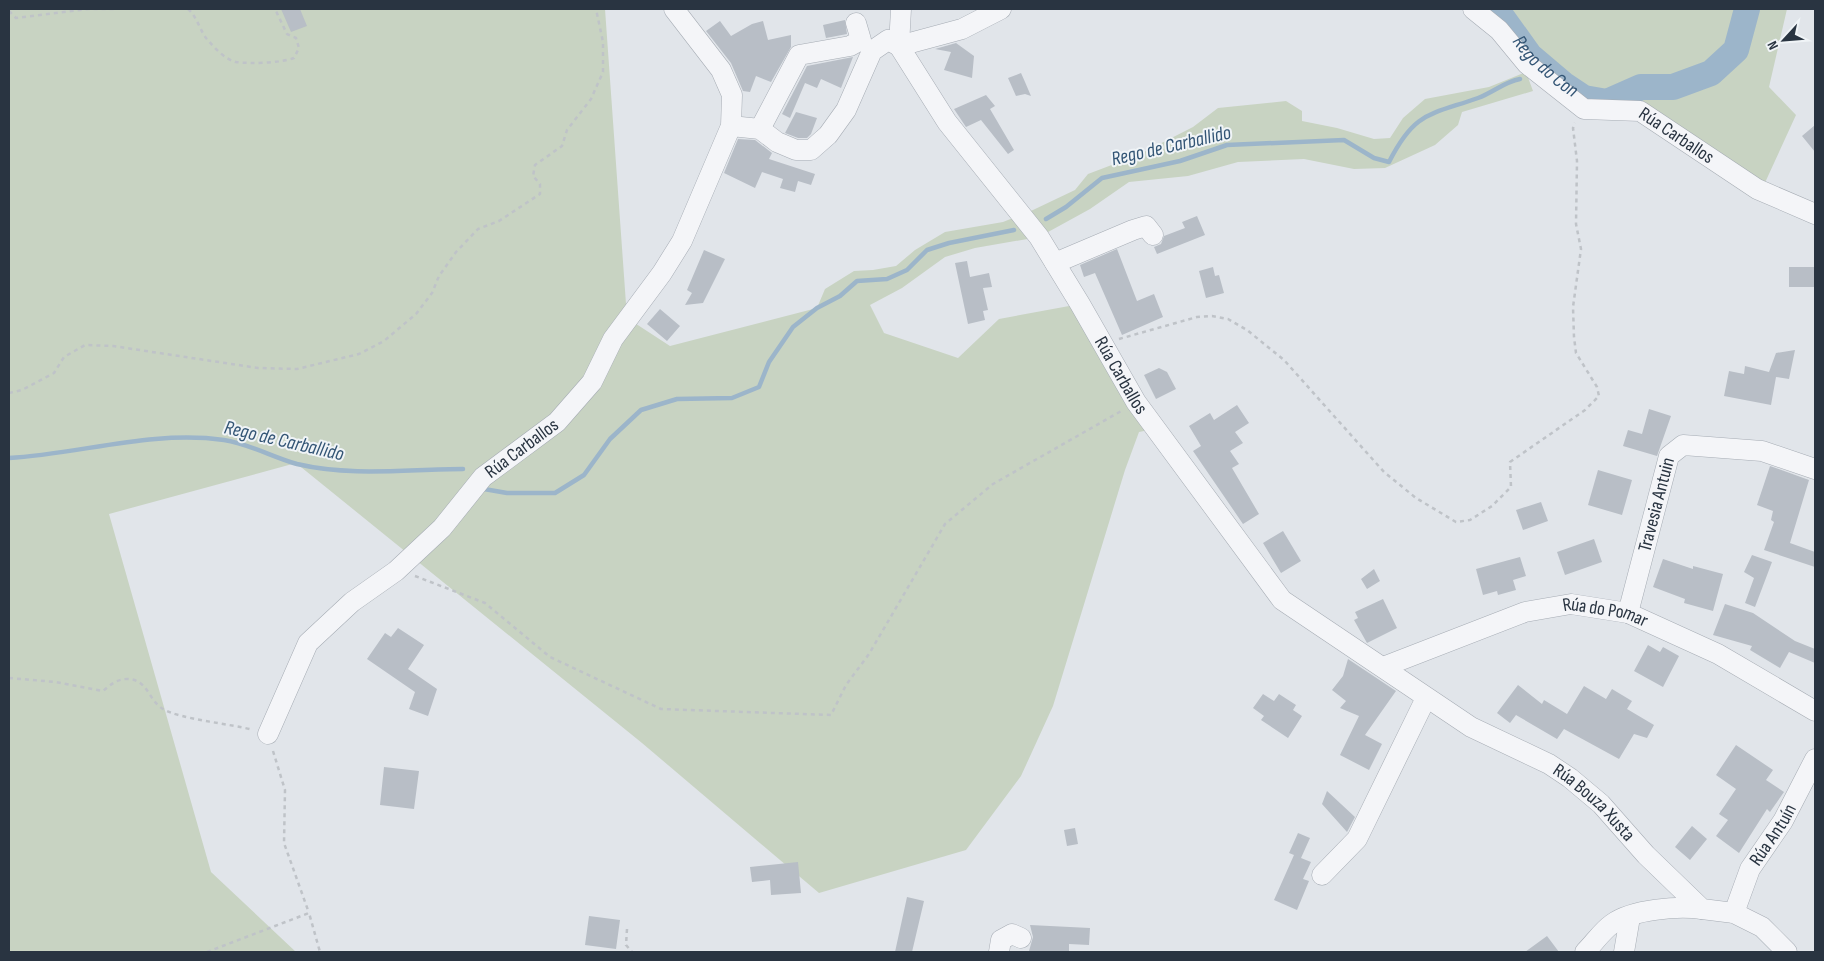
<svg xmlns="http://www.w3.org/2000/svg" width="1824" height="961" font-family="'Sofia Sans Condensed',sans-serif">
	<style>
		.green { fill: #c8d3c2 }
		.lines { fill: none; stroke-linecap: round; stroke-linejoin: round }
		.stream { stroke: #9cb5ca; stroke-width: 4.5 }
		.river { stroke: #9cb5ca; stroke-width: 26 }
		.building { fill: #b8bec6 }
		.minor-casing { stroke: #a6acb4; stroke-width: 21 }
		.path { stroke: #bfc3c8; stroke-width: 2.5; stroke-dasharray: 4 4; stroke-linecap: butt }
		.minor { stroke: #f4f5f8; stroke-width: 20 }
		.labels { text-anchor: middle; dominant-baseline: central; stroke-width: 4; stroke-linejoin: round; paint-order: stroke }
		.street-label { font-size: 19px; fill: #293441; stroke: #f0f4f7 }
		.water-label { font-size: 20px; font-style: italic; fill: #335575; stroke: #f0f4f7 }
	</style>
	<rect width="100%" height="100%" fill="#e1e5ea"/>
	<!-- green -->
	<path class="green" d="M9 9H605L627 318 670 346 817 308 825 289 854 271 873 270 896 266 915 250 945 232 1003 222 1033 210 1075 190 1088 174 1138 155 1193 127 1218 108 1286 101 1302 111V121L1337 128 1374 139 1390 138 1403 118 1425 99 1489 87 1526 72 1533 91 1462 112 1458 125 1435 145 1385 168 1354 169 1304 159 1238 162 1188 176 1129 182 1090 209 1039 237 975 248 945 257 902 288 870 305 884 333 958 358 999 319 1080 304 1154 429 1139 432 1125 470 1053 706 1021 776 966 850 819 893 642 743 296 463 109 514 211 872 296 952H9Z
		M1484 9H1787L1769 87 1796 115 1763 187 1695 139 1586 103 1560 85Z"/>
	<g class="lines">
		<!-- stream -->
		<path class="stream" d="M1046 219 1066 207 1102 178 1180 161 1227 145 1344 140 1374 158 1389 162C1415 111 1430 115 1478 98 1494 92 1504 82 1520 79
			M9 458C80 454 151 430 224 440 250 444 272 457 297 464 352 477 408 469 463 469
			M484 489 507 493H555L584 475 610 439 641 410 677 399 732 398 759 387 769 362 793 327 817 308 840 296 857 281 887 279 907 270 927 250 949 243 1014 230"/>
		<!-- river -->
		<path class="river" id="s1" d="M1492 9 1502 17 1530 56 1563 84 1584 98 1607 102 1641 87H1673L1711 73 1736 50 1747 9"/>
	</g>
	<!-- building -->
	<path class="building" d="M281 9H300L307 26 291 32Z
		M845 20 847 34 826 38 823 25Z
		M720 21 731 36 752 24 763 21 768 40 791 35V47L771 82 756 76 750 92 743 91 731 63 706 31Z
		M956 43 974 56 972 78 944 70 951 52 935 49Z
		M853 57 841 88 821 79 817 88 805 83 790 118 782 114 807 66Z
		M1021 73 1025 82 1031 96 1025 94 1016 96 1008 78Z
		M986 95 995 106 990 109 1014 150 1008 154 981 120 966 127 954 109Z
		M796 112 817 118 811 134 807 138H798L785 133Z
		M1815 125V152L1802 136Z
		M738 139 755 140 772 153 769 159 815 174 811 185 798 181 795 192 780 188 783 179 762 172 755 188 724 173Z
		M1197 216 1205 235 1157 254 1154 247 1161 244 1164 236 1185 228 1182 222Z
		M1117 249 1137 301 1154 294 1163 317 1122 335 1095 273 1084 277 1080 265Z
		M704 250 725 259 703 303 685 305 692 293 687 290Z
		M967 261 970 277 989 273 992 287 983 288 988 310 983 311 985 320 968 324 955 263Z
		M1213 267 1215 276 1219 275 1224 293 1206 298 1199 271Z
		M1789 267H1815V287H1789Z
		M660 309 680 326 667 341 647 324Z
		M1795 350 1789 379 1776 377 1771 405 1724 396 1729 371 1744 374 1745 366 1769 372 1776 353Z
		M1159 368 1167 372 1176 389 1156 399 1144 375Z
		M1237 405 1249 423 1235 432 1243 443 1230 451 1239 464 1232 468 1259 514 1243 524 1193 451 1201 446 1189 426 1210 413 1214 420Z
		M1649 409 1671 416 1657 456 1623 446 1628 430 1642 434Z
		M1770 466 1809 480 1790 543 1815 552V567L1764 550 1774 522 1771 520 1773 511 1757 505Z
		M1598 470 1632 480 1622 515 1588 505Z
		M1541 502 1548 521 1523 530 1516 510Z
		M1283 531 1301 561 1281 573 1263 543Z
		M1594 539 1602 562 1565 575 1557 552Z
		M1752 555 1772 562 1755 607 1745 603 1754 578 1744 572Z
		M1520 557 1526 576 1513 580 1516 590 1498 595 1497 591 1483 595 1476 569Z
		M1663 559 1693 569V566L1723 574 1713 611 1684 603 1685 599 1653 587Z
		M1374 569 1380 581 1367 589 1361 579Z
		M1383 599 1397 628 1367 643 1354 620 1358 618 1355 612Z
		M1725 604 1753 613 1795 641 1815 649V663L1789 652 1780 668 1750 650 1752 646 1713 635Z
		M398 628 424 645 408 669 437 689 428 716 409 709 415 692 367 659 385 633 391 637Z
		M1648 645 1660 652 1663 647 1679 656 1663 687 1634 671Z
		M1348 659 1396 691 1365 735 1382 744 1369 770 1340 755 1359 716 1340 708 1346 701 1332 690 1343 676Z
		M1518 685 1542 704 1544 700 1567 714 1584 686 1606 699 1612 689 1632 701 1627 709 1654 725 1647 738 1634 734 1619 759 1564 729 1557 739 1516 715 1510 723 1497 713Z
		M1263 694 1274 701 1279 694 1296 705 1293 710 1302 716 1288 738 1261 720 1264 716 1253 708Z
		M1736 745 1773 770 1766 780 1784 792 1770 812 1767 809 1739 853 1716 836 1728 820 1719 814 1736 789 1716 775Z
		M384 767 419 771 414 809 380 805Z
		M1327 791 1355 817 1347 832 1322 804Z
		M1692 826 1707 839 1690 860 1675 847Z
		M1075 828 1078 844 1067 846 1064 830Z
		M1298 833 1310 838 1301 858 1311 862 1303 879 1309 881 1297 910 1274 900 1294 855 1289 853Z
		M798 862 801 893 771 895 770 880 752 882 750 867Z
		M907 897 924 901 912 952H895Z
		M589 916 620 920 616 949 585 945Z
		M1030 925 1090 928 1089 945 1069 944V952L1029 951 1033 937Z
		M1547 936 1559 952H1525Z"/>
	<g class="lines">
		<!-- minor casing -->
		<g class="minor-casing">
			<g id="minor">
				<path id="s2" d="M901 9 899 46 947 122 1039 237 1080 304 1136 402 1282 600 1471 727 1549 764 1570 778 1601 804 1646 855 1702 909 1734 913 1762 927 1787 952"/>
				<path id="s3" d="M1473 9 1499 30 1527 64 1584 109 1640 111 1757 189 1815 214"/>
				<path d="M731 126 760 129 777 142 796 150H811L828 135 846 110 872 51 888 40 899 46 962 29 1001 9"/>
				<path d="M760 129 799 55 850 46 861 40 856 23"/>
				<path d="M1055 263 1133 230 1146 226 1153 235"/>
				<path id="s4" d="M1628 613 1669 456 1683 445 1762 451 1815 469"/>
				<path id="s5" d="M1383 667 1525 612 1571 604 1628 613 1718 654 1815 711"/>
				<path id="s6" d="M268 734 308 643 352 602 396 571 442 528 483 477 557 422 592 382 613 339 662 273 682 241 731 126 732 95 721 70 674 9"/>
				<path d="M1322 875 1357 839 1426 698"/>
				<path id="s7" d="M1734 913 1750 869 1783 821 1815 759"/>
				<path d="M999 952 1001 940 1012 934 1021 938"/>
				<path d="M1585 952C1594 943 1602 931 1612 924 1633 909 1678 906 1702 909"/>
				<path d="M1624 952 1630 917"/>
			</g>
		</g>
		<!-- path -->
		<path class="path" d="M188 9C197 17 199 28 206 38 214 47 224 59 236 62 249 64 281 63 294 58L299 48 296 38 287 34 275 9
			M9 11 16 18 88 9H115
			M1119 339 1197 317 1212 316 1228 319 1247 330 1284 360 1384 472 1416 498 1456 522 1470 520 1492 506 1511 487 1510 462 1585 410 1599 396 1597 387 1576 353 1574 337 1573 307 1581 249 1576 224 1577 161 1573 128 1575 123
			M9 393 22 390 54 373 64 357 85 345 113 346 258 368 297 369 359 354 384 341 416 314 432 293 439 276 456 252 478 229 499 221 540 194V184L533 176 535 165 562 146 567 130 591 99 603 72V42L596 9
			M415 576 485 603 550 657 661 709 831 715 846 685 869 654 945 524 993 484 1123 410
			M9 678 56 682 103 691C110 685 117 679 127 679 148 679 148 700 163 709 179 719 232 724 253 730
			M273 751 285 790 284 843 309 913
			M627 929 626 945 632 952
			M207 952 309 913 320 952"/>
		<!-- minor -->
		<use href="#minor" class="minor"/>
	</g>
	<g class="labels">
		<!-- street labels -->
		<g class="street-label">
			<text stroke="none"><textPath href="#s3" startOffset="250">Rúa Carballos</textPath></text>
			<text stroke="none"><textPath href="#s2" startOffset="435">Rúa Carballos</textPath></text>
			<text stroke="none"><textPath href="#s6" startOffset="390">Rúa Carballos</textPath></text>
			<text stroke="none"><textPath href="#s4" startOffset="112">Travesia Antuin</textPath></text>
			<text stroke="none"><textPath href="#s5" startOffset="234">Rúa do Pomar</textPath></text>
			<text stroke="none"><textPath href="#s2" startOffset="1085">Rúa Bouza Xusta</textPath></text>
			<text stroke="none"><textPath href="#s7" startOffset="88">Rúa Antuín</textPath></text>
		</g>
		<!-- water labels -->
		<g class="water-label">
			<text stroke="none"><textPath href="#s1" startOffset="79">Rego do Con</textPath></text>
			<text transform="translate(1171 146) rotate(-13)">Rego de Carballido</text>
			<text transform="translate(284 441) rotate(13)">Rego de Carballido</text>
		</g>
	</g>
	<!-- border -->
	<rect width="1824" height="961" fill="none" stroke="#293441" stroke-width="20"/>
	<!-- north arrow -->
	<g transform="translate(1784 40) rotate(244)" stroke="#f0f4f7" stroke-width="4" paint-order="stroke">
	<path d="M0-4L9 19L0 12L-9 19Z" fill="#293441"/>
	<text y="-8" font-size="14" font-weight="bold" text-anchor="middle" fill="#293441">N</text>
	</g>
</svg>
